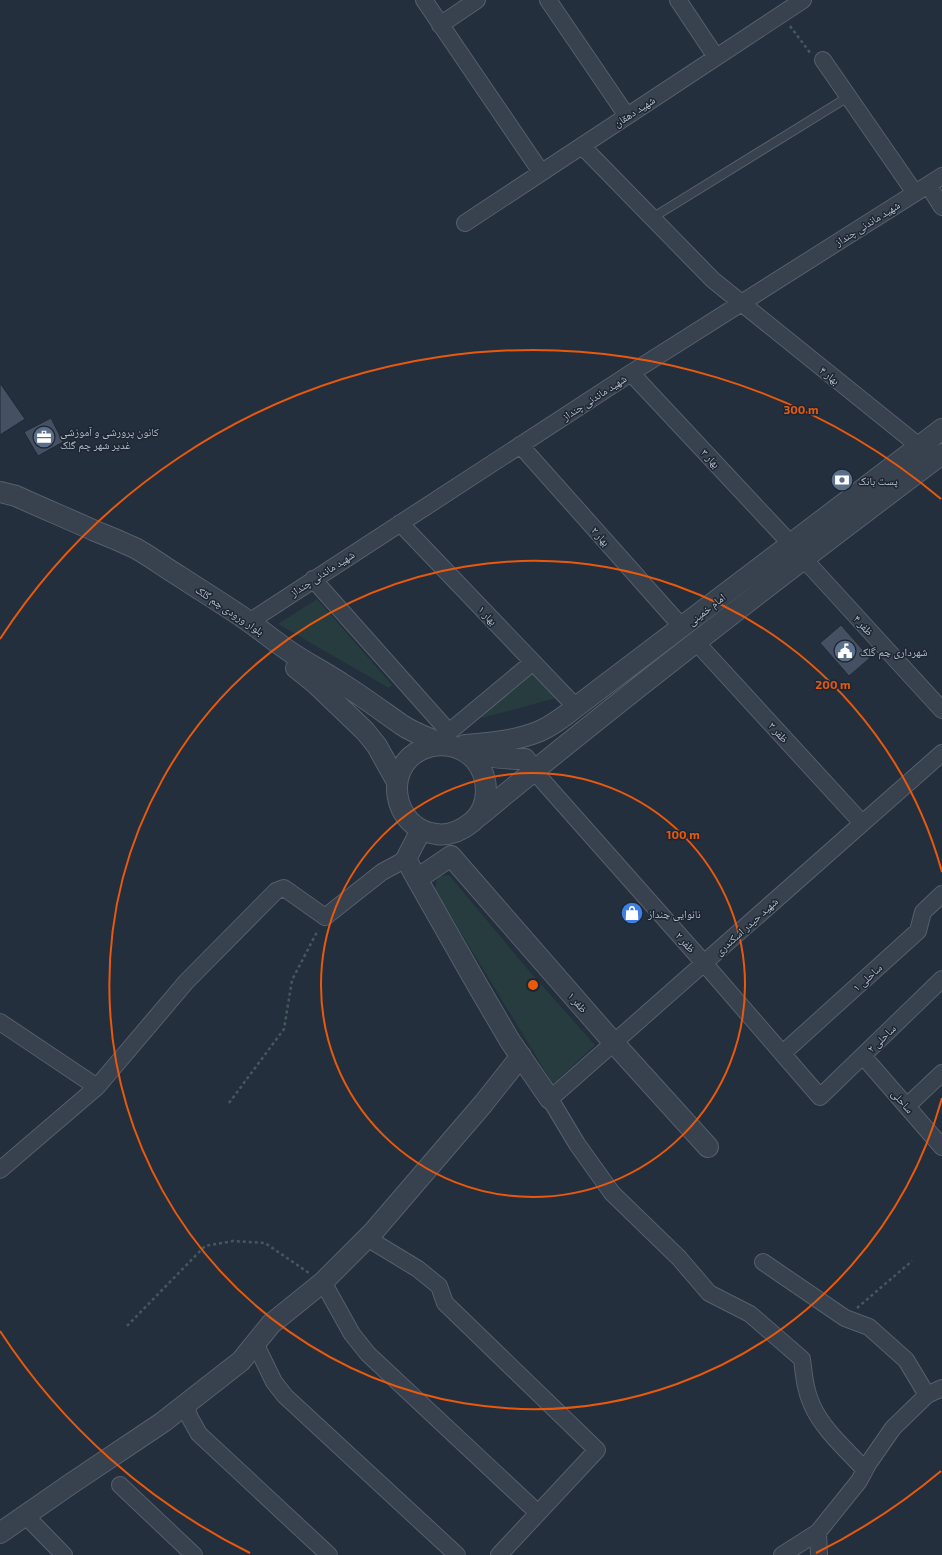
<svg xmlns="http://www.w3.org/2000/svg" width="942" height="1555" font-family="'Exo 2','Noto Naskh Arabic',sans-serif">
	<style>
		.green { fill: #263c3f }
		.building { fill: #455162; stroke: #1f2835 }
		.lines { fill: none; stroke-linecap: round; stroke-linejoin: round }
		.service-casing { stroke: #565f6c; stroke-width: 10 }
		.minor-casing { stroke: #565f6c; stroke-width: 18 }
		.tertiary-casing { stroke: #565f6c; stroke-width: 22 }
		.path { stroke: #44595c; stroke-width: 2.5; stroke-dasharray: 3 3; stroke-linecap: butt }
		.service { stroke: #38414e; stroke-width: 8 }
		.minor { stroke: #38414e; stroke-width: 16 }
		.tertiary { stroke: #38414e; stroke-width: 20 }
		.ring { fill: none; stroke: #e8590c; stroke-width: 2 }
		.labels { text-anchor: middle; dominant-baseline: central; stroke-width: 3; stroke-linejoin: round; paint-order: stroke }
		.street-label { font-size: 11px; fill: #b4bcc9; stroke: #1d2633 }
		.poi-label { font-size: 11px; fill: #b4bcc9; stroke: #1d2633; text-anchor: start }
		.centre { fill: #e8590c; stroke: #1d2633; stroke-width: 2 }
		.ring-label { font-size: 12px; text-anchor: middle; font-weight: bold; fill: #e8590c; stroke: #1d2633; stroke-width: 3; stroke-linejoin: round; paint-order: stroke }
	</style>
	<rect width="100%" height="100%" fill="#242f3e"/>
	<!-- green -->
	<path class="green" d="M317 599 392 685 389 688 278 624Z
		M535 673 557 696 556 698 482 718 481 716 532 674Z
		M449 875 530 972 595 1045 553 1084 435 890 437 877Z"/>
	<!-- building -->
	<path class="building" d="M0 383 25 419 0 435Z
		M51 418 63 442 38 456 24 432Z
		M841 625 870 658 849 676 820 643Z"/>
	<g class="lines">
		<!-- service casing -->
		<g class="service-casing">
			<path id="service" d="M652 218 848 97"/>
		</g>
		<!-- minor casing -->
		<g class="minor-casing">
			<path id="minor" d="M424 0 541 172
				M548 0 627 116
				M678 0 716 57
				M440 25 477 0
				M823 60 915 193
				M582 146 713 280 919 446
				M928 185 942 207
				M465 223 803 0
				M631 373 790 543
				M520 445 682 627
				M400 523 576 707
				M803 558 942 710
				M313 579 449 732 533 662
				M249 622 631 373 942 176
				M696 642 862 823
				M534 771 704 963 820 1097 942 979
				M0 1022 97 1087
				M783 1053 918 931 923 912 942 894
				M863 1056 942 1147
				M907 1106 942 1073
				M0 1170 97 1087 186 982 276 891 284 888 325 917 382 872 406 859
				M367 1238 418 1269 439 1286 445 1303 597 1450 499 1555
				M763 1262 845 1318 869 1327 906 1360 927 1395 893 1428 868 1464 859 1481 818 1532 782 1555
				M323 1282 352 1334 368 1354 538 1513
				M255 1343 274 1382 285 1396 457 1555
				M927 1395 942 1388
				M185 1404 190 1418 199 1434 329 1555
				M865 1470C847 1450 823 1430 812 1405 805 1390 804 1375 802 1359L750 1314 709 1293 679 1258 612 1193 577 1144 550 1099 942 753
				M120 1485 194 1555
				M25 1515 64 1555
				M818 1532 819 1555"/>
		</g>
		<!-- tertiary casing -->
		<g class="tertiary-casing">
			<path id="tertiary" d="M0 492 16 496C42 508 69 519 95 531 108 536 122 542 135 548 150 556 164 567 179 576 202 591 225 605 248 621 261 630 273 640 286 649 304 662 323 671 341 683 362 696 382 711 402 725 411 731 423 736 433 740 448 746 464 747 475 760 490 778 490 807 472 822 461 831 450 836 436 834 392 829 382 766 423 749 444 739 465 751 486 756 499 758 512 759 525 759L534 771
				M296 668 316 684 365 731 377 746 397 782
				M465 745C490 743 516 741 540 731 553 725 565 716 576 707L942 429
				M479 816C630 691 785 572 942 454
				M451 856 613 1042 708 1147
				M451 856 417 879 479 988 510 1041 550 1099
				M417 879 406 859 421 830
				M0 1533 72 1483 163 1422 241 1361 271 1324 323 1282 374 1231 483 1104 521 1056"/>
		</g>
		<!-- path -->
		<path class="path" d="M790 26 811 54
			M229 1103 284 1029 292 980 318 930
			M857 1308 912 1261
			M127 1326 205 1246 233 1241 265 1243 309 1273"/>
		<!-- service -->
		<use href="#service" class="service"/>
		<!-- minor -->
		<use href="#minor" class="minor"/>
		<!-- tertiary -->
		<use href="#tertiary" class="tertiary"/>
	</g>
	<!-- distance rings -->
	<g class="ring">
		<circle cx="533" cy="985" r="212"/>
		<path d="M942 1098A424 424 0 1 1 942 872"/>
		<path d="M941 1471A635 635 0 0 1 816 1553M250 1553A635 635 0 0 1 0 1331M0 639A635 635 0 0 1 941 499"/>
	</g>
	<!-- icons -->
	<defs>
		<g id="office-disc" transform="scale(1.15)"><circle r="9.5" fill="#5c6f8a" stroke="#1d2633"/><path d="M-6-3h4V-5.5h4V-3h4V5H-6ZM-1-4.5V-3h2v-1.5ZM-6 0V1H6V0Z" fill="#fff"/></g>
		<g id="bank-disc" transform="scale(1.15)"><circle r="9.5" fill="#5c6f8a" stroke="#1d2633"/><path d="M-6-4H6V4H-6ZM0-2.3a2.3 2.3 0 1 0 0 4.6a2.3 2.3 0 1 0 0-4.6Z" fill="#fff"/></g>
		<g id="civic-disc" transform="scale(1.15)"><circle r="9.5" fill="#5c6f8a" stroke="#1d2633"/><path d="M-.6-6.5H3V-4.5H.6V-3L4-1V1h2V6H-6V1h2V-1L-.6-3ZM-1.2 2.5V6h2.4V2.5Z" fill="#fff"/></g>
		<g id="shop-disc" transform="scale(1.15)"><circle r="9.5" fill="#3f7fe0" stroke="#1d2633"/><path d="M-5-2.5h2.3a2.7 3.5 0 0 1 5.4 0H5L5.5 6h-11ZM-1.5-2.5h3a1.5 2.3 0 0 0-3 0Z" fill="#fff"/></g>
	</defs>
	<g fill-rule="evenodd">
		<use href="#office-disc" x="44" y="437"/>
		<use href="#bank-disc" x="842" y="480"/>
		<use href="#civic-disc" x="845" y="651"/>
		<use href="#shop-disc" x="632" y="913"/>
	</g>
	<g class="labels">
		<!-- street labels -->
		<g class="street-label">
			<text transform="translate(634 111) rotate(-33)">شهید دهقان</text>
			<text transform="translate(867 223) rotate(-32)">شهید ماندنی چنداز</text>
			<text transform="translate(830 375) rotate(39)">بهار ۴</text>
			<text transform="translate(594 397) rotate(-33)">شهید ماندنی چنداز</text>
			<text transform="translate(711 458) rotate(47)">بهار ۳</text>
			<text transform="translate(601 536) rotate(48)">بهار ۲</text>
			<text transform="translate(322 573) rotate(-33)">شهید ماندنی چنداز</text>
			<text transform="translate(706 609) rotate(-38)">امام خمینی</text>
			<text transform="translate(230 610) rotate(34)">بلوار ورودی چم گلک</text>
			<text transform="translate(488 615) rotate(46)">بهار ۱</text>
			<text transform="translate(864 625) rotate(48)">ظفر ۴</text>
			<text transform="translate(779 732) rotate(48)">ظفر ۳</text>
			<text transform="translate(746 926) rotate(-42)">شهید حیدر اسکندری</text>
			<text transform="translate(686 942) rotate(48)">ظفر ۲</text>
			<text transform="translate(867 977) rotate(-42)">ساحلی ۱</text>
			<text transform="translate(578 1002) rotate(49)">ظفر ۱</text>
			<text transform="translate(881 1038) rotate(-44)">ساحلی ۲</text>
			<text transform="translate(903 1101) rotate(49)">ساحلی</text>
		</g>
		<!-- poi labels -->
		<g class="poi-label">
			<text x="60" y="431">کانون پرورشی و آموزشی<tspan x="60" dy="13">غدیر شهر چم گلک</tspan></text>
			<text x="858" y="480">پست بانک</text>
			<text x="860" y="651">شهرداری چم گلک</text>
			<text x="648" y="913">نانوایی چنداز</text>
		</g>
	</g>
	<circle cx="533" cy="985" r="6" class="centre"/>
	<g class="ring-label">
		<text x="801" y="414">300 m</text>
		<text x="833" y="689">200 m</text>
		<text x="683" y="839">100 m</text>
	</g>
</svg>
